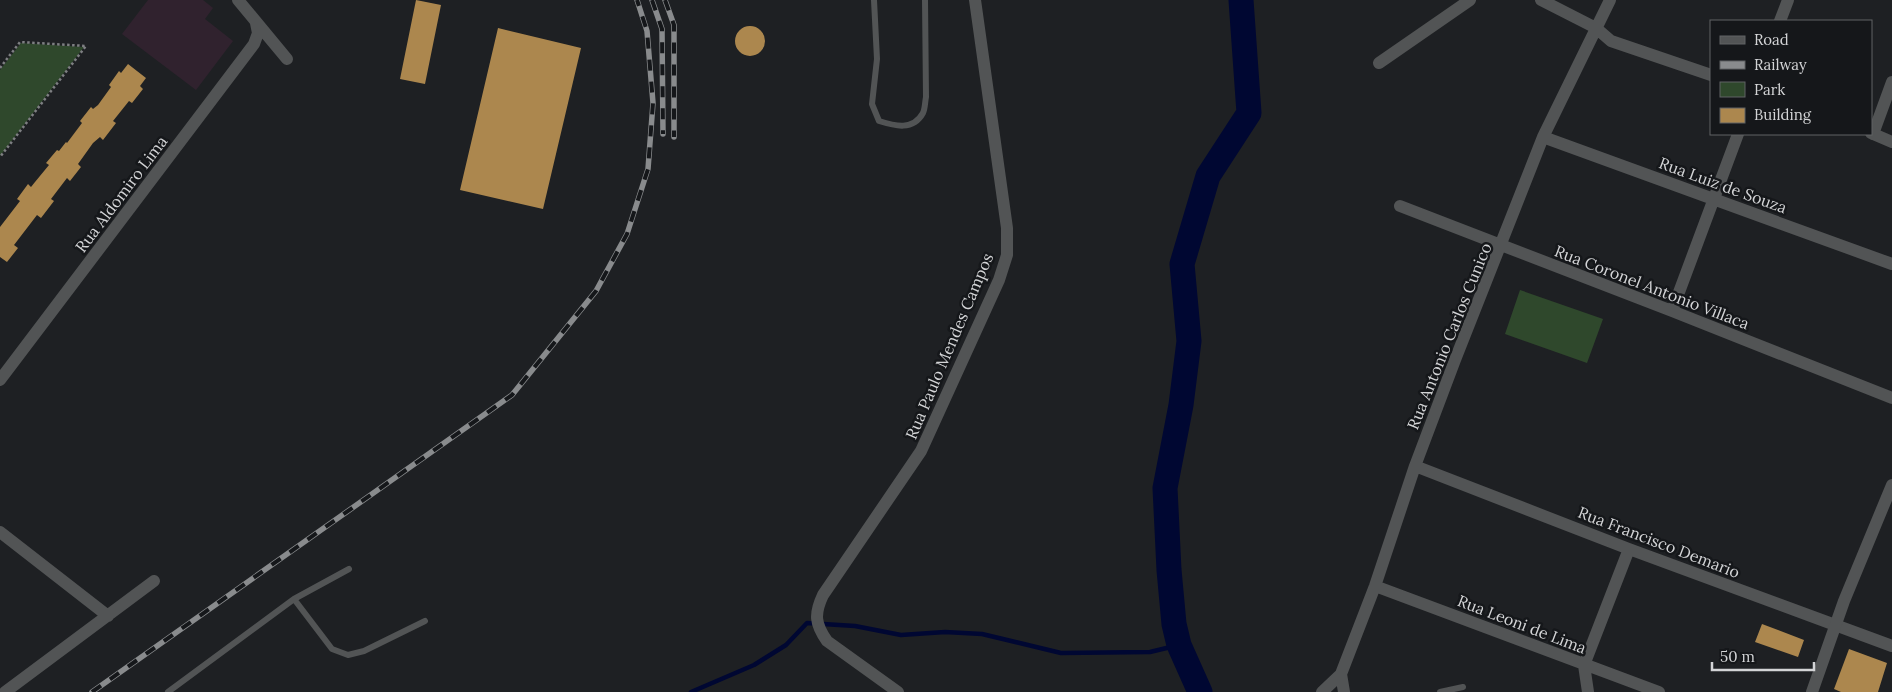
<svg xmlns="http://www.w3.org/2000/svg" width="1892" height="692" font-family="Lora,serif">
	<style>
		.industrial { fill: #30222e }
		.green { fill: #2f482c }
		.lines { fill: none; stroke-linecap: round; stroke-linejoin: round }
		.stream { stroke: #000732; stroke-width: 4.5 }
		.river { stroke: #000732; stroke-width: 25 }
		.building { fill: #ac874e }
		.path { stroke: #7e7f82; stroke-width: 2.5; stroke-dasharray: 2.5 2.5; stroke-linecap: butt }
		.service { stroke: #525455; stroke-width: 6 }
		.minor { stroke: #525455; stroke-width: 12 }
		.tertiary { stroke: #525455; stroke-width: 12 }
		.rail-casing { stroke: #898b8d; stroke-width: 5.5 }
		.rail { stroke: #15171a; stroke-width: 4; stroke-dasharray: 11; stroke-linecap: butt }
		.labels { text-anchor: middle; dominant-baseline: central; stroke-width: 5; stroke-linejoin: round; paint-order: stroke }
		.street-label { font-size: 16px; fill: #d3d4d6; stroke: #15171a }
	</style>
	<rect width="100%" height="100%" fill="#1e2023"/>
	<!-- industrial -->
	<path class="industrial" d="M148 0H203L213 8 205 19 233 41 196 90 122 34Z"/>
	<!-- green -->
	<path class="green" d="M21 43 84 47 0 156V70Z
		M1520 290 1603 319 1587 363 1505 334Z"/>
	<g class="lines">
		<!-- stream -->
		<path class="stream" d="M691 692 754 665 786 645 807 623 855 626 901 635 945 632 982 634 1061 653 1150 652 1179 645"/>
		<!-- river -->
		<path class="river" d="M1200 692 1179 645 1174 624 1169 570 1165 488 1181 405 1189 341 1182 264 1208 176 1249 113 1241 0"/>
	</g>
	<!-- building -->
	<path class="building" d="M416 0 441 5 425 84 400 79Z
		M735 41a15 15 0 1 1 30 0a15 15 0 1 1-30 0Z
		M498 28 581 48 543 209 460 190Z
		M128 64 146 78 140 86 143 89 132 103 129 101 113 121 116 123 103 140 100 137 93 143 78 164 81 167 70 181 67 178 51 199 54 201 41 218 37 215 14 245 18 248 7 262 0 257V227L20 201 17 199 28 184 31 187 35 182 49 165 46 163 57 150 59 151 66 142 67 143 82 123 80 121 91 107 93 109 98 105 111 87 109 85 119 71 121 73Z
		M1762 624 1804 640 1798 657 1755 642Z
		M1849 649 1887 663 1878 692H1841L1834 689Z"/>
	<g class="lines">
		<!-- path -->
		<path class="path" d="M0 68 20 42 86 46 0 157"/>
		<!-- service -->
		<path class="service" d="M874 0 877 59 872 104 879 121C895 126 913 131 923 113 925 109 925 102 926 97L925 0
			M294 599 349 569
			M168 692 294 599 332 649 348 655 364 651 425 621
			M1440 692 1463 687"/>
		<!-- minor -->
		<path class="minor" d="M238 0 287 59
			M1541 0 1596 28 1611 41 1711 75
			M1780 21 1788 0
			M1379 63 1470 0
			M1871 133 1892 142
			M1873 134 1892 82
			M1543 137 1892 264
			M1400 206 1672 311 1892 398
			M1672 311 1738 134
			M0 380 254 44 258 33 256 23
			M1415 466 1629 549 1892 646
			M0 532 108 616
			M1375 586 1659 692
			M5 692 154 581
			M898 692 827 641C815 624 814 614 823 595L921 451 999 280 1007 255V228L975 0
			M1322 692 1341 674
			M1344 692 1341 674 1375 586 1415 466 1455 360 1543 137 1610 0
			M1588 692 1584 665 1629 549"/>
		<!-- tertiary -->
		<path class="tertiary" d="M1812 692 1844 601 1892 485"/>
		<!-- rail casing -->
		<g class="rail-casing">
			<path id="rail" d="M652 0 662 29 663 134
				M665 0 674 25V137
				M92 692 512 395 596 291 627 234 648 169 653 103 647 31 637 0"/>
		</g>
		<!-- rail -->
		<use href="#rail" class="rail"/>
	</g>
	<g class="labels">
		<!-- street labels -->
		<g class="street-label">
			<text transform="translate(1723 185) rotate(20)">Rua Luiz de Souza</text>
			<text transform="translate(121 194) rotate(-53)">Rua Aldomiro Lima</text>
			<text transform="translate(1652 287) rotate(21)">Rua Coronel Antonio Villaca</text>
			<text transform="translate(1449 336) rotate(-68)">Rua Antonio Carlos Cunico</text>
			<text transform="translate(949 346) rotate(-67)">Rua Paulo Mendes Campos</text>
			<text transform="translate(1659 542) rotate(21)">Rua Francisco Demario</text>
			<text transform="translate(1522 624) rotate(21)">Rua Leoni de Lima</text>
		</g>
	</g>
	<!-- legend -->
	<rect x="1710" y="20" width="162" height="115" fill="#15171a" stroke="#616365"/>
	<rect x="1720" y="36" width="25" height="8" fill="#525455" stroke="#616365"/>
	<text x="1754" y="45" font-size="15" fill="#d3d4d6">Road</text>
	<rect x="1720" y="61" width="25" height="8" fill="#898b8d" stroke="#616365"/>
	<text x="1754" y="70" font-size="15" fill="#d3d4d6">Railway</text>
	<rect x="1720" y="82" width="25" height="15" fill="#2f482c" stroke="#616365"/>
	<text x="1754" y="95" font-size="15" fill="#d3d4d6">Park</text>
	<rect x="1720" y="108" width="25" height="15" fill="#ac874e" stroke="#616365"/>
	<text x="1754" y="120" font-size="15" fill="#d3d4d6">Building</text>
	<!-- scale -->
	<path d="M1712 662v8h102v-8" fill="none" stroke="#d3d4d6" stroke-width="2.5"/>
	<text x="1720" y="662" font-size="15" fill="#d3d4d6" stroke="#15171a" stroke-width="4" paint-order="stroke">50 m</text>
</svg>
